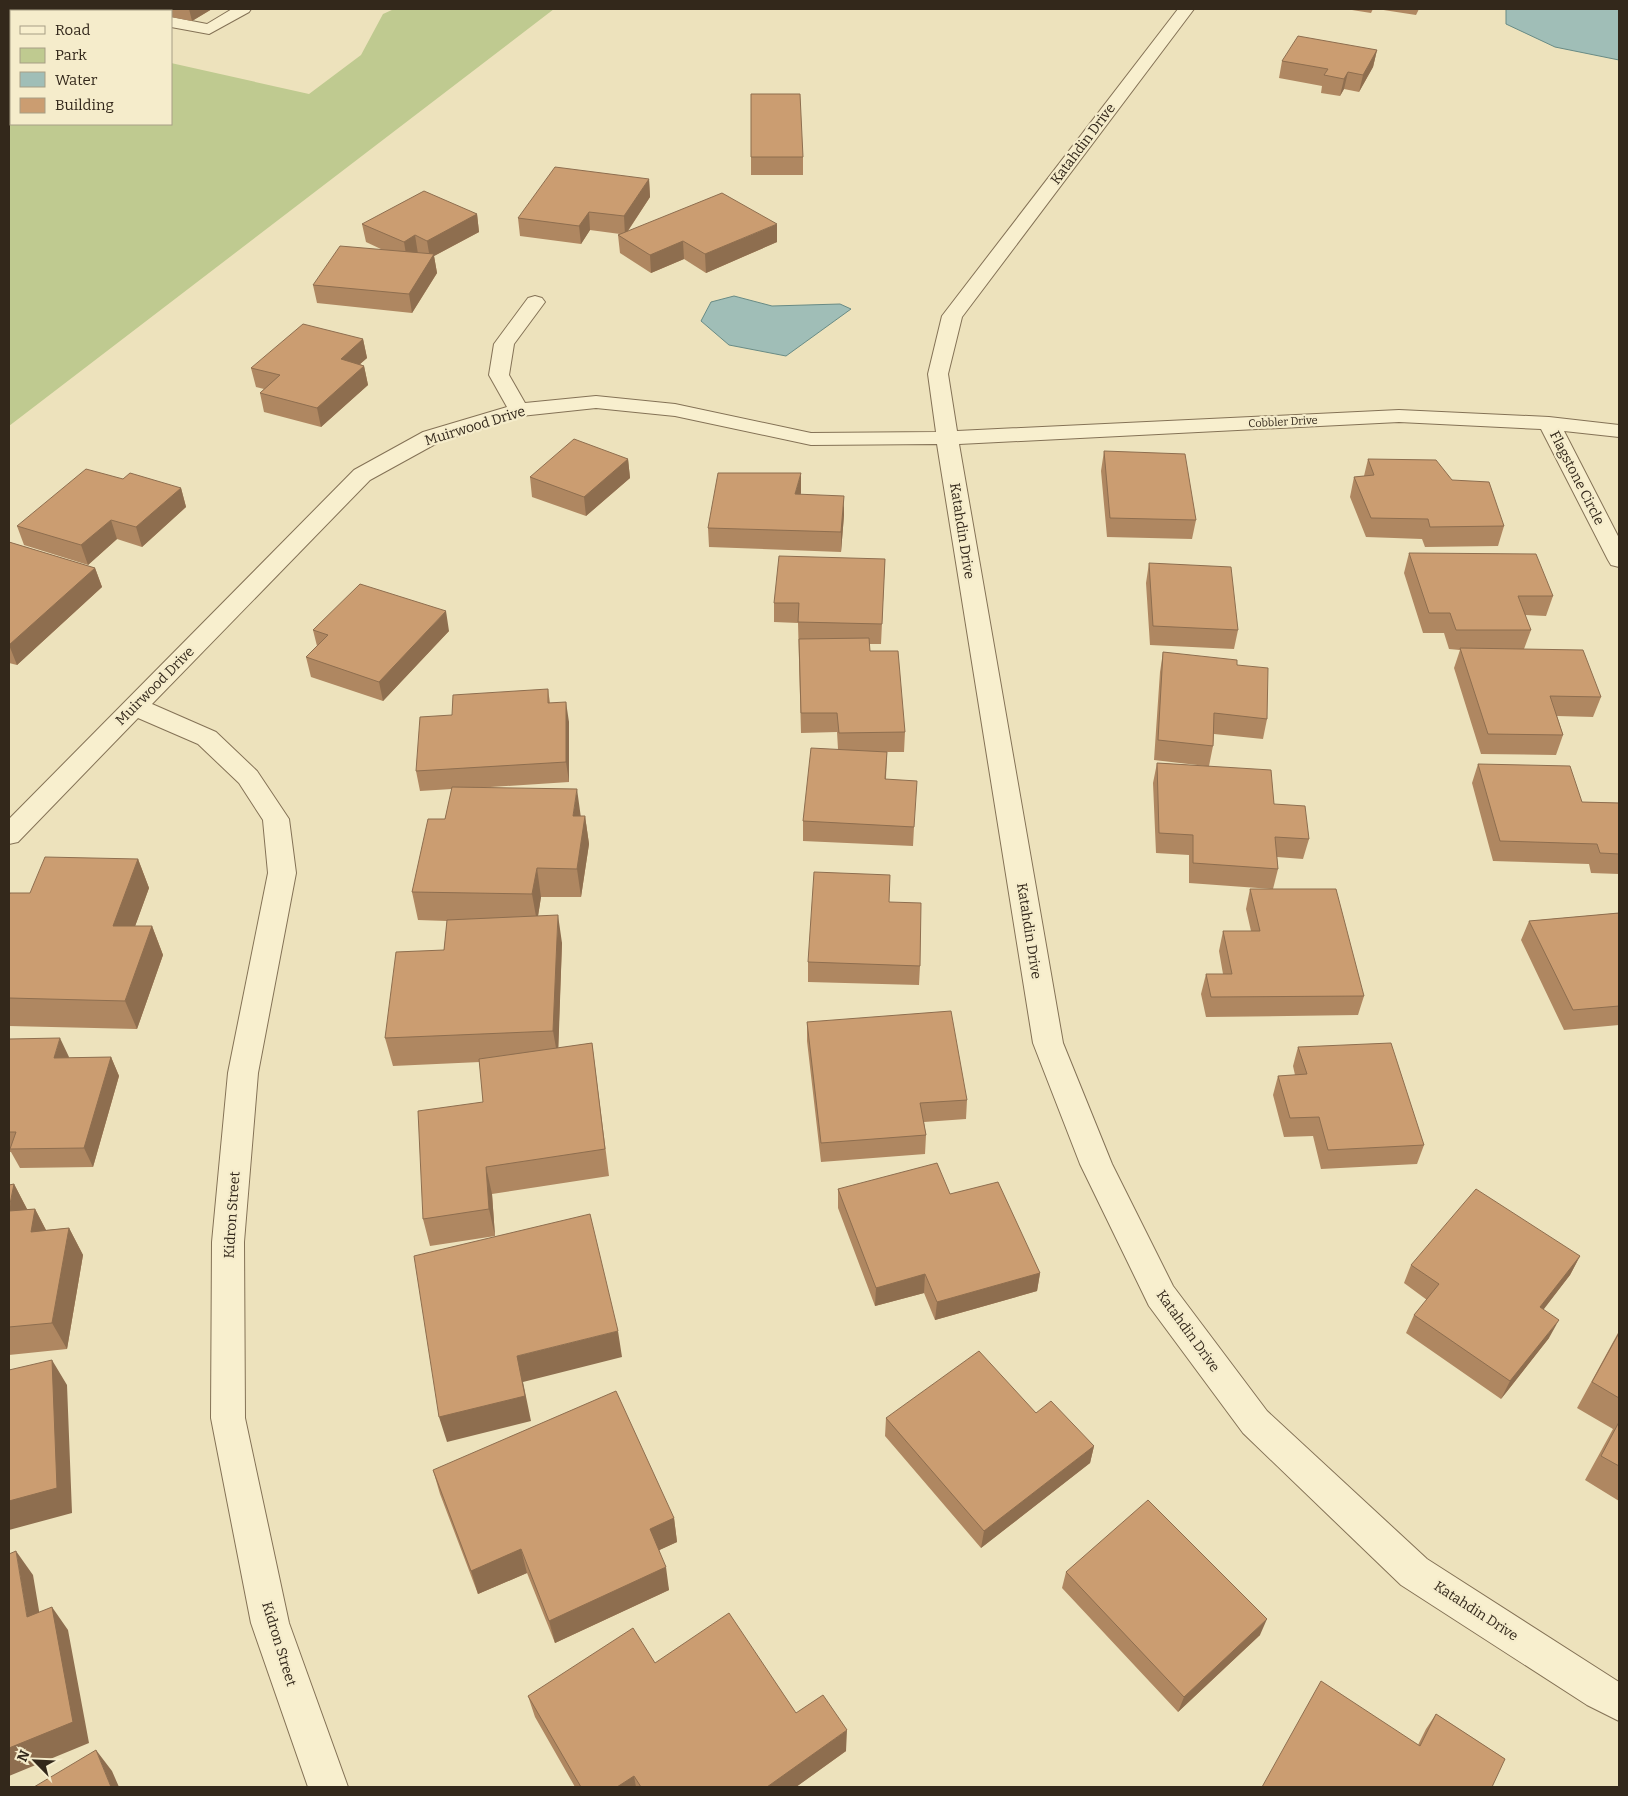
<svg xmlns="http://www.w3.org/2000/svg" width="1628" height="1796" font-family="Bitter,serif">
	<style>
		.green { fill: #bfca90 }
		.water { fill: #a0beb7; stroke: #688b85 }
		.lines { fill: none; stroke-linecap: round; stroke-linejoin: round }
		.lane-casing { stroke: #847256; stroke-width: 2 }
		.street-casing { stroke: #847256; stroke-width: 2 }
		.lane { fill: #f8efce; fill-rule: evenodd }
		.street { fill: #f8efce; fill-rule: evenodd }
		.wall { fill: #af8761 }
		.shaded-wall { fill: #8e6e4f }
		.building { fill: #cb9d71; stroke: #8e6e4f }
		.labels { text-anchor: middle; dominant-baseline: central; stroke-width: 4.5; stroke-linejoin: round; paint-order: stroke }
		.far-street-label { font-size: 11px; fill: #33281b; stroke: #f5eccb }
		.street-label { font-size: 14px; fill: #33281b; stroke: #f5eccb }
	</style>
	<rect width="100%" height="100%" fill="#ede2bc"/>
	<!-- green -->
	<path class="green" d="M394 9H554L9 426V34L11 32V124H171V63L309 94 361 55 383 14Z"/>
	<!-- water -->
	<path class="water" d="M1506 9H1619V60L1555 47 1506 24Z
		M734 296 772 306 840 304 851 309 786 356 729 345 701 321 711 302Z"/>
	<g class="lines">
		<!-- lane casing -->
		<g class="lane-casing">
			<path id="lane" d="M93 9H120L122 11H95Z
				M232 9H251L249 12 209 34 171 27V17L207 24Z"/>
		</g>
		<!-- street casing -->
		<g class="street-casing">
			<path id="street" d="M1178 9H1194L962 317 948 374 957 431 1399 410 1549 417 1619 425V437L1564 431 1619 538V567L1611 565 1608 560 1541 429 1399 422 959 444 1063 1043 1112 1164 1173 1286 1267 1411 1427 1559 1619 1682V1721L1587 1705 1401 1585 1243 1433 1149 1306 1080 1164 1033 1043 937 444 811 445 675 416 596 408 521 416 439 442 370 480 152 704 216 732 257 771 289 819 296 873 258 1073 244 1242 245 1418 289 1623 348 1787H308L251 1623 211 1418 212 1242 228 1073 268 873 263 820 239 783 198 744 138 718 18 842 9 844V819L354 470 423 432 507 407 489 375 494 344 528 298 535 296 542 298 545 302 514 344 509 375 525 403 596 396 675 404 811 433 936 432 928 374 942 316Z"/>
		</g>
		<!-- lane -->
		<use href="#lane" class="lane"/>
		<!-- street -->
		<use href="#street" class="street"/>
	</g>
	<!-- wall -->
	<path class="wall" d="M130 9H212L192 21 171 17V11H142Z
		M1352 9H1373L1371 13 1352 10Z
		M1377 9H1419L1416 15Z
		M1377 50 1373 67 1359 92 1344 89 1340 96 1321 93 1322 86 1279 78 1282 61Z
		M751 157H803V175H751Z
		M649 179 650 197 628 231 777 242 706 273 684 259 651 273 620 253 618 235 620 234 590 230 581 244 520 236 518 218Z
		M477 214 479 232 434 256 437 273 412 313 317 303 313 285 383 250 366 242 362 224Z
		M363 339 367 358 360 364 364 366 368 385 321 427 264 412 260 393 264 389 256 387 251 368Z
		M1104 451 1196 520 1192 539 1107 537 1101 471Z
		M628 459 630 478 586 516 532 497 530 477Z
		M1368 459 1452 480 1504 526 1498 546 1425 547 1422 539 1366 537 1350 497 1354 477 1364 476Z
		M123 479 181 488 186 507 142 547 117 539 88 565 24 545 17 526Z
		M801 493 800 495 844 515 841 552 709 547 708 528Z
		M9 542 95 568 102 587 17 665 9 663Z
		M1409 553 1553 596 1546 616 1525 615 1531 630 1524 649 1601 697 1593 717 1557 716 1563 735 1556 755 1481 754 1454 668 1460 650 1449 649 1444 633H1423L1404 573Z
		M885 559 881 644H869L870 651 905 732 904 752H887L886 779 914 827 913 846 803 841V821L838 749 837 732 801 733 798 623 774 622V603Z
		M1149 563 1238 630 1234 649 1150 645 1146 583Z
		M313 630 449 631 383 701 311 677 306 657 317 646Z
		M1163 652 1237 665 1267 719 1263 739 1214 734 1213 746 1209 766 1274 804 1309 839 1303 859 1277 857 1278 869 1273 889 1189 883V855L1156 853 1153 783 1157 763 1206 766 1154 760 1160 672Z
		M548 689 550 703 569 722V782L475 788 581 816H585L589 844 581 897H541L538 916 562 943 558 1048 592 1043 609 1176 492 1194 495 1236 430 1246 423 1219 483 1102 480 1062 393 1066 385 1038 444 950 447 921 418 920 412 892 445 819 452 789 420 791 416 771 452 715Z
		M1478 764 1582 802 1619 803V874L1591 873 1589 864 1493 861 1472 783Z
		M138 859 149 888 135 926H152L163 955 137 1029 9 1026V895L30 893Z
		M1250 889 1364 996 1358 1015 1206 1017 1201 994 1206 974H1223L1219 951 1223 931H1251L1246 909Z
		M889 902 920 966 919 985 808 982V962Z
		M1619 913V1025L1564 1030 1521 940 1529 921Z
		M807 1022 967 1100 966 1119 924 1122 926 1135 925 1154 821 1162 807 1041Z
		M9 1039 69 1058 111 1057 119 1076 93 1167 20 1168 11 1152H9Z
		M1298 1047 1424 1145 1417 1164 1321 1169 1313 1136 1284 1137 1273 1095 1278 1076 1295 1075 1293 1066Z
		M14 1184 27 1209H35L46 1230 69 1228 83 1255 67 1349 9 1355V1185Z
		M838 1189 950 1194 1040 1273 1037 1291 935 1320 924 1293 875 1306 838 1208Z
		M1580 1256 1570 1275 1543 1309 1549 1338 1501 1399 1406 1333 1414 1315 1427 1300 1404 1283 1411 1265Z
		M1619 1331V1501L1585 1480 1613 1429 1577 1408Z
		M1036 1413 1094 1446 1090 1463 981 1548 885 1436 886 1418Z
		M433 1470 674 1518 677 1542 659 1550 669 1590 555 1643 527 1573 478 1594 440 1494Z
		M1066 1572 1260 1635 1178 1712 1062 1588Z
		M655 1663 796 1713 846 1751 796 1787H575L535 1717 528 1696Z
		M1436 1714 1505 1759 1262 1787 1418 1745 1426 1729Z"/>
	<!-- shaded-wall -->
	<path class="shaded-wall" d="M189 9H212L192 21Z
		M1377 50 1373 67 1359 92 1363 75Z
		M1348 72 1344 89 1340 96 1344 79Z
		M649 179 650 197 625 235 624 216Z
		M589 212 590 230 581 244 579 226Z
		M477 214 479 232 434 256 437 273 412 313 409 294 430 259 427 241Z
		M777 224V242L706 273 705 254Z
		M415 235 418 254 407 260 404 242Z
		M683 241 684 259 651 273 650 255Z
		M363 339 367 358 344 378 341 359Z
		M364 366 368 385 321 427 317 408Z
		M628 459 630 478 586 516 584 497Z
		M801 473V493L795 514V494Z
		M181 488 186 507 142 547 136 527Z
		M844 496V515L841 552V532Z
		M111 520 117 539 88 565 81 545Z
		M95 568 102 587 17 665 9 645Z
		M446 611 449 631 383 701 379 682Z
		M566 702 569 722V782L566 762Z
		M577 789 581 818 573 816Z
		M585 816 589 844 581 897 577 869Z
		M138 859 149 888 125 954 113 926Z
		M537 868 541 897 537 922 532 894Z
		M558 915 562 943 558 1059 553 1031Z
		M152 926 163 955 137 1029 125 1001Z
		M60 1038 69 1057 63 1077 54 1058Z
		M111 1057 119 1076 93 1167 84 1148Z
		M486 1167 492 1194 495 1236 489 1209Z
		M14 1184 28 1211 9 1212Z
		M35 1209 49 1236 31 1232Z
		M69 1228 83 1255 67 1349 52 1323Z
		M1580 1256 1570 1275 1531 1326 1540 1307Z
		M1040 1273 1037 1291 935 1320 937 1302Z
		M925 1274 924 1293 875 1306 876 1288Z
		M1559 1320 1549 1338 1501 1399 1510 1381Z
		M618 1331 622 1357 523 1382 531 1421 447 1442 439 1417 517 1356Z
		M52 1360 67 1385 72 1513 9 1530V1501Z
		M1094 1446 1090 1463 981 1548 984 1531Z
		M674 1518 677 1542 653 1553 650 1529Z
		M521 1549 527 1573 478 1594 471 1571Z
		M16 1551 33 1575 44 1640 27 1617Z
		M666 1567 669 1590 555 1643 549 1621Z
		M52 1607 68 1630 89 1743 9 1776V1748Z
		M1267 1619 1260 1635 1178 1712 1184 1697Z
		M847 1730 846 1751 796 1787H767Z
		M96 1750 112 1771 119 1787H111Z
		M634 1776 636 1787H617Z"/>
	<!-- building -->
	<path class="building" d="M1298 36 1377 50 1363 75 1348 72 1344 79 1324 75 1328 69 1282 61Z
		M751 94H800L803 157H751Z
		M555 167 649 179 624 216 589 212 579 226 518 218Z
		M424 191 477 214 427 241 415 235 404 242 362 224Z
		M722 193 777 224 705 254 683 241 650 255 618 235Z
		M340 246 434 254 409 294 313 285Z
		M303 324 363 339 341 359 364 366 317 408 260 393 280 375 251 368Z
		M574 439 628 459 584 497 530 477Z
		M1104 451 1185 454 1196 520 1110 518Z
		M1368 459 1436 460 1452 480 1489 482 1504 526 1430 527 1428 519 1371 518 1354 477 1374 475Z
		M86 469 123 479 130 473 181 488 136 527 111 520 81 545 17 526Z
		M718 473H801L795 494 844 496 841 532 708 528Z
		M9 542 95 568 9 645Z
		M1409 553 1536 554 1553 596H1518L1531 630H1456L1450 613H1429Z
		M779 556 885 559 882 624 798 622 799 603H774Z
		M1149 563 1231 567 1238 630 1153 626Z
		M360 584 446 611 379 682 306 657 328 635 313 630Z
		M869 638 870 651H898L905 732 839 733 837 713H801L799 639Z
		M1460 648 1583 650 1601 697 1550 696 1563 735 1488 734Z
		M1163 652 1237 660V665L1268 668 1267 719 1214 713 1213 746 1158 740Z
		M548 689V703L566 702V762L416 771 420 717 452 715 453 695Z
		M811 748 887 752 885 779 917 781 914 827 803 821Z
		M1157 763 1271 770 1274 804 1305 806 1309 839 1275 837 1278 869 1193 863V835L1159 833Z
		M1478 764 1570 766 1582 802 1619 803V854L1600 853 1597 844 1500 841Z
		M452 787 577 789 573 816H585L577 869 537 868 532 894 412 892 428 819H445Z
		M45 857 138 859 113 926H152L125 1001 9 998V895L10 893H30Z
		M814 872 890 875 889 902 921 903 920 966 808 962Z
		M1250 889H1336L1364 996 1211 997 1206 974H1232L1223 931H1260Z
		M1619 913V1006L1573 1010 1529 921Z
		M558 915 553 1031 385 1038 396 952 444 950 447 920Z
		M951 1011 967 1100 920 1103 926 1135 821 1143 807 1022Z
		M60 1038 54 1058 111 1057 84 1148 10 1149 16 1132H9V1039Z
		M592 1043 605 1149 486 1167 489 1209 423 1219 418 1111 483 1102 479 1059Z
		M1391 1043 1424 1145 1328 1150 1319 1117 1290 1118 1278 1076 1307 1074 1298 1047Z
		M937 1163 950 1194 998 1182 1040 1273 937 1302 925 1274 876 1288 838 1189Z
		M14 1184 9 1209V1185Z
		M1476 1189 1580 1256 1540 1307 1559 1320 1510 1381 1414 1315 1439 1284 1411 1265Z
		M35 1209 31 1232 69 1228 52 1323 9 1327V1211Z
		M590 1214 618 1331 517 1356 525 1396 439 1417 414 1256Z
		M1619 1333V1398L1592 1382Z
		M979 1351 1036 1413 1051 1401 1094 1446 984 1531 886 1418Z
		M52 1360 57 1488 9 1501V1370Z
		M616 1391 674 1518 650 1529 666 1567 549 1621 521 1549 471 1571 433 1470Z
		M1619 1422V1466L1601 1456Z
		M1148 1500 1267 1619 1184 1697 1066 1572Z
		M16 1551 27 1617 52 1607 73 1722 9 1748V1554Z
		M729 1613 796 1713 823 1695 847 1730 767 1787H641L634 1776 617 1787H581L528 1696 633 1628 655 1663Z
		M1321 1681 1420 1746 1436 1714 1505 1759 1492 1787H1262Z
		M96 1750 111 1787H34Z"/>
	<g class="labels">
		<!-- far-street labels -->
		<g class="far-street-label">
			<text transform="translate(1283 422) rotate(-3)">Cobbler Drive</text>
		</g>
		<!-- street labels -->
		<g class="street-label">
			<text transform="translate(1083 144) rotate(-53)">Katahdin Drive</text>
			<text transform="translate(475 426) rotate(-17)">Muirwood Drive</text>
			<text transform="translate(1577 478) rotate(63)">Flagstone Circle</text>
			<text transform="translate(962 531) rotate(81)">Katahdin Drive</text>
			<text transform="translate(155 686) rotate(-45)">Muirwood Drive</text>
			<text transform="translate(1029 931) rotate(81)">Katahdin Drive</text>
			<text transform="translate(232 1215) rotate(-86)">Kidron Street</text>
			<text transform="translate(1188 1331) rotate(54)">Katahdin Drive</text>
			<text transform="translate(1476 1611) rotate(33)">Katahdin Drive</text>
			<text transform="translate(279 1644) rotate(73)">Kidron Street</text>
		</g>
	</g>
	<!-- border -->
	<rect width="1628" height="1796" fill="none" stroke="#33281b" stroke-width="20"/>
	<!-- legend -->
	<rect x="10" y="10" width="162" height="115" fill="#f5eccb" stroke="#a79e85"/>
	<rect x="20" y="26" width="25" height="8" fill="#f8efce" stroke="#a79e85"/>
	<text x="55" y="35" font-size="15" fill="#33281b">Road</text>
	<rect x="20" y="48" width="25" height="15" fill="#bfca90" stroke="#a79e85"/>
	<text x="55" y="60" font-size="15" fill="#33281b">Park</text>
	<rect x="20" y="72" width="25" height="15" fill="#a0beb7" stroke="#a79e85"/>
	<text x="55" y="85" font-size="15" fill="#33281b">Water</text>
	<rect x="20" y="98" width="25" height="15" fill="#cb9d71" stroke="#a79e85"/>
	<text x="55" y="110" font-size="15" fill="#33281b">Building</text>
	<!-- north arrow -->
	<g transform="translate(35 1761) rotate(294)" stroke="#f5eccb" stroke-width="4" paint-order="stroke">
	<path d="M0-4L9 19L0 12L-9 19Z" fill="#33281b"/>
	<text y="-8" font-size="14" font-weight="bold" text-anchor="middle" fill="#33281b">N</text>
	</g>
</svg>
